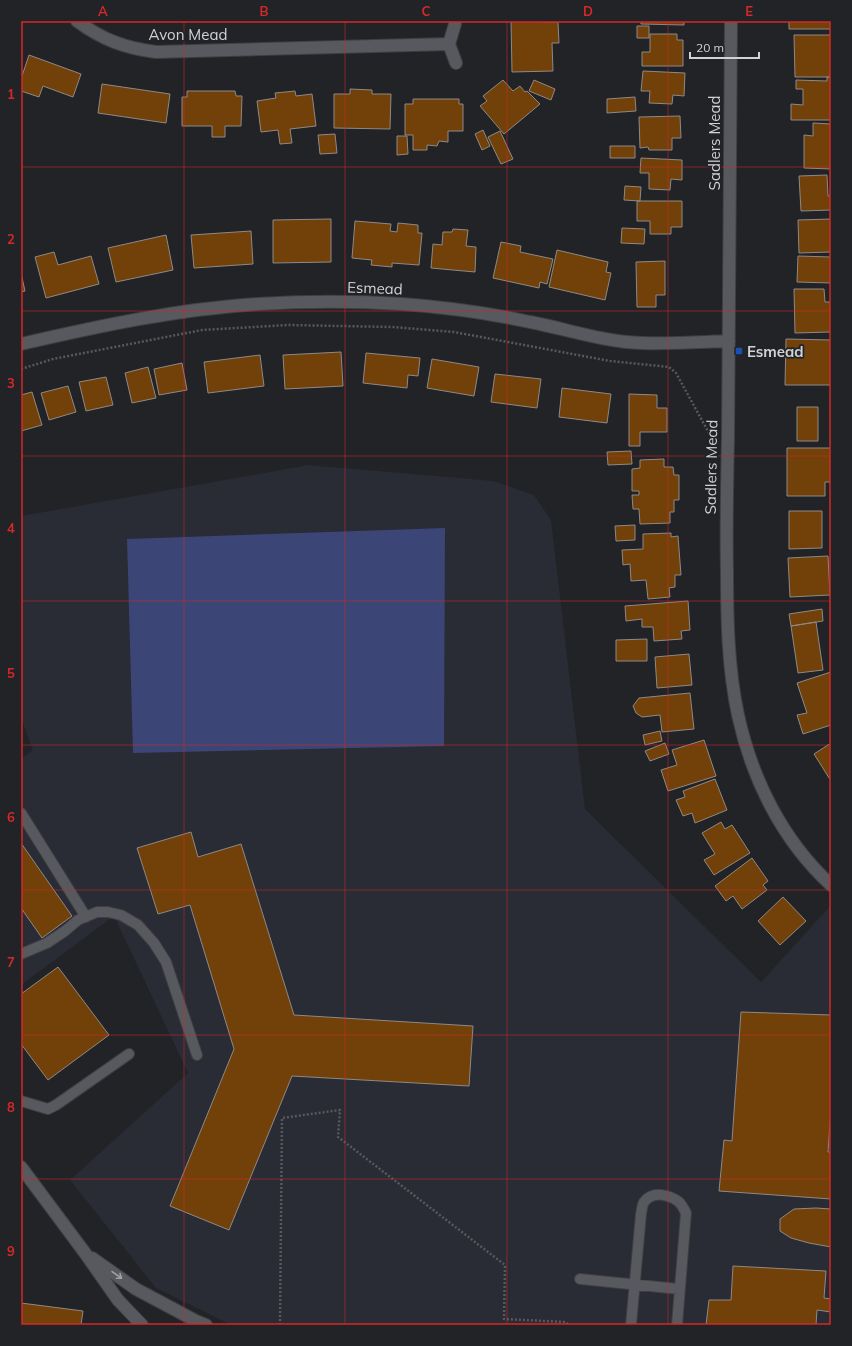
<svg xmlns="http://www.w3.org/2000/svg" width="852" height="1346" font-family="Mulish,sans-serif">
	<style>
		.built { fill: #292b35 }
		.green { fill: #3b4576 }
		.building { fill: #72410a; stroke: #8e8986 }
		.lines { fill: none; stroke-linecap: round; stroke-linejoin: round }
		.lane-casing { stroke: #3f3f43; stroke-width: 12 }
		.street-casing { stroke: #3f3f43; stroke-width: 14 }
		.path { stroke: #58595d; stroke-width: 2.5; stroke-dasharray: 2 2; stroke-linecap: butt }
		.lane { stroke: #58595e; stroke-width: 10 }
		.street { stroke: #58595e; stroke-width: 12 }
		.oneway { stroke: #a1a2a5 }
		.grid { fill: none; stroke: #d62828; stroke-width: 1; stroke-opacity: 0.55 }
		.transit-dot { fill: #1a4fb4; stroke: #222327; stroke-width: 1.5 }
		.labels { text-anchor: middle; dominant-baseline: central; stroke-width: 3.5; stroke-linejoin: round; paint-order: stroke }
		.street-label { font-size: 15px; fill: #d1d2d5; stroke: #222327 }
		.poi-label { font-size: 15px; font-weight: bold; fill: #d1d2d5; stroke: #222327; text-anchor: start }
		.neatline { fill: none; stroke: #d62828; stroke-width: 1.5 }
		.grid-label { font-size: 13px; text-anchor: middle; font-weight: bold; fill: #d62828 }
	</style>
	<rect width="100%" height="100%" fill="#222327"/>
	<!-- built -->
	<path class="built" d="M309 465 493 481 534 495 551 520 585 809 761 982 831 905V1325H247L229 1324 156 1288 70 1180 188 1073 114 916 21 985V759L33 750 21 718V516Z"/>
	<!-- green -->
	<path class="green" d="M445 528 444 746 133 753 127 539Z"/>
	<!-- building -->
	<path class="building" d="M511 21 558 22 559 43H552L553 71 512 72Z
		M641 21H684V25L641 24Z
		M789 21H831V29H789Z
		M637 26H649V38H637Z
		M650 34H677V40H683V66H642V52H650Z
		M794 35H831V77H795Z
		M29 55 81 74 73 97 43 86 39 97 21 91V79Z
		M643 71 685 73 684 96 673 95 672 104 649 103 650 91H641Z
		M827 77H831V120H791V104L803 105V89H796V80L827 81Z
		M503 80 513 91 520 86 525 92 527 91 540 104 504 134 480 106 487 101 483 96Z
		M534 80 555 89 551 100 529 91Z
		M102 84 170 94 166 123 98 113Z
		M350 89 372 90V94H391L390 129 334 128V94H350Z
		M187 91H235L236 96H242L241 126H225V137H212V126H182V97H187Z
		M295 91 296 96 312 94 316 126 290 129 292 143 280 144 278 130 261 132 257 101 276 98 275 93Z
		M635 97 636 111 607 113V99Z
		M413 99H459V104H463V131H448V142L439 141 437 146 427 145V150H413V135H405V104H413Z
		M680 116 681 138H672V150H649L648 147 640 148 639 117Z
		M813 123 831 124V169L804 168V135L813 136Z
		M483 130 490 146 482 150 475 134Z
		M500 131 513 159 501 164 488 137Z
		M335 134 337 153 320 154 318 135Z
		M397 136H407L408 154 397 155Z
		M610 146H635V158H610Z
		M641 158 682 160V180L671 179 670 190 649 189V173H640Z
		M827 175 828 196H831V210L801 211 799 176Z
		M625 186 641 187 640 201 624 200Z
		M637 201H682V227H671V234H650V221H637Z
		M331 219V262L273 263V220Z
		M831 219V252L799 253 798 220Z
		M355 221 391 224 390 231 397 232 398 223 418 225V233H422L419 265 392 263V267L371 265 372 260 352 258Z
		M622 228 645 229 644 244 621 243Z
		M453 229 468 230 466 246 476 247 475 272 431 268 433 244 442 245 443 232H452Z
		M251 231 253 264 194 268 191 235Z
		M166 235 173 270 116 282 108 248Z
		M501 242 521 246 520 252 553 259 547 284 540 282 539 288 493 278Z
		M557 250 608 262 606 272 611 273 605 300 549 287Z
		M54 252 58 265 91 256 99 284 46 298 35 257Z
		M798 256 831 257V283L797 282Z
		M665 261V295H656V307H637L636 262Z
		M21 273 25 291 21 292Z
		M794 289H824L825 302H831V332L795 333Z
		M786 339 831 340V385H785Z
		M341 352 343 386 285 389 283 355Z
		M366 353 420 358 418 376 408 375 407 388 363 383Z
		M260 355 264 386 208 393 204 362Z
		M432 359 479 367 474 396 427 388Z
		M182 363 187 390 159 395 154 369Z
		M148 367 156 398 132 403 125 373Z
		M495 374 541 379 537 408 491 402Z
		M106 377 113 405 86 411 79 382Z
		M68 386 76 412 49 420 41 393Z
		M562 388 611 394 607 423 559 417Z
		M32 392 42 425 21 431V395Z
		M629 394 657 395V408H667V432H640V446H629Z
		M797 407H818V441H797Z
		M787 448H831V482H825V496H787Z
		M631 451 632 464 608 465 607 452Z
		M664 459V467H673L674 475H679V500H674V512H670V523L640 524 639 509H633L632 495H639V491H632V469L640 468V460Z
		M789 511H822V548L789 549Z
		M635 525V540L616 541 615 526Z
		M671 533V537L678 536 681 575H675V587L669 588 670 597 648 599 646 580 631 581 630 564 623 565 622 550 643 549V534Z
		M828 556 830 595 790 597 788 558Z
		M688 601 690 630 681 631 682 639 654 641 653 627H642V619L626 621 625 606Z
		M822 609 823 621 791 626 789 614Z
		M816 622 823 670 798 673 791 626Z
		M647 639V661H616V640Z
		M689 654 692 685 657 688 655 657Z
		M831 672V725L803 734 797 715 807 713 797 683Z
		M690 693 694 729 662 732 660 715 642 717 636 713 633 706 639 698Z
		M660 731 662 741 645 745 643 735Z
		M704 740 716 776 668 791 661 770 677 765 672 750Z
		M665 743 669 754 650 761 645 751Z
		M831 743V781L814 754Z
		M715 779 727 810 695 823 692 813 683 816 676 800 685 797 683 791Z
		M721 822 725 829 732 825 750 853 714 875 704 860 715 854 702 833Z
		M191 832 198 857 241 844 294 1015 473 1026 469 1086 292 1076 229 1230 170 1206 234 1049 190 905 158 914 137 848Z
		M21 843 72 916 42 938 21 908Z
		M752 858 768 881 763 885 767 890 742 909 733 896 726 901 715 886Z
		M783 897 806 921 780 945 758 921Z
		M58 967 109 1035 48 1080 21 1044V994Z
		M741 1012 831 1015V1110L828 1152H831V1199L719 1191 724 1140 732 1141Z
		M816 1208 831 1209V1247L809 1243 791 1238 780 1231V1219L794 1209Z
		M733 1266 826 1271 824 1298 831 1299V1312L817 1310 816 1325H706L709 1300H731Z
		M21 1303 83 1311 81 1325H21Z"/>
	<g class="lines">
		<!-- lane casing -->
		<g class="lane-casing">
			<path id="lane" d="M21 813 86 917
				M21 954 47 943 65 931 78 920 97 912H108L121 915 138 925 154 943 166 962 197 1055
				M21 1101 48 1109 56 1105 129 1054
				M580 1279 679 1289
				M631 1325 641 1214C642 1210 642 1205 644 1202 653 1190 670 1195 679 1202 682 1205 684 1209 686 1213L677 1325"/>
		</g>
		<!-- street casing -->
		<g class="street-casing">
			<path id="street" d="M77 21C103 40 125 48 156 52L449 44 456 63
				M731 21C730 160 729 299 728 438 727 483 726 527 727 572 727 620 728 668 738 715 752 779 782 840 831 885
				M449 44 455 24
				M21 344C99 326 178 309 258 304 306 301 354 301 402 304 444 307 488 313 530 322 567 329 604 342 642 343 671 344 700 342 729 341
				M21 1167 85 1253 118 1300 142 1325
				M92 1258 136 1289 196 1321 206 1325"/>
		</g>
		<!-- path -->
		<path class="path" d="M21 369 53 359 202 330 288 325 393 327 454 332 610 361 669 367 676 373 709 433
			M280 1325 282 1118 340 1110 338 1137 505 1265 504 1319 565 1322 569 1325"/>
		<!-- lane -->
		<use href="#lane" class="lane"/>
		<!-- street -->
		<use href="#street" class="street"/>
	</g>
	<!-- one-way arrows -->
	<defs><path id="oneway-shaft" d="M-6 0H5M1.5-3L5.5 0L1.5 3" fill="none" stroke-width="1.6" stroke-linecap="round" stroke-linejoin="round"/></defs>
	<use class="oneway" href="#oneway-shaft" transform="translate(117 1275) rotate(35)"/>
	<!-- grid -->
	<path class="grid" d="M184 21V1325M345 21V1325M507 21V1325M668 21V1325M21 167H831M21 311H831M21 456H831M21 601H831M21 745H831M21 890H831M21 1035H831M21 1179H831"/>
	<!-- markers -->
	<rect class="transit-dot" x="735" y="347" width="8" height="8" rx="2"/>
	<g class="labels">
		<!-- street labels -->
		<g class="street-label">
			<text x="188" y="34">Avon Mead</text>
			<text transform="translate(714 143) rotate(-90)">Sadlers Mead</text>
			<text transform="translate(375 288) rotate(2)">Esmead</text>
			<text transform="translate(711 467) rotate(-89)">Sadlers Mead</text>
		</g>
		<!-- poi labels -->
		<g class="poi-label">
			<text x="747" y="351">Esmead</text>
		</g>
	</g>
	<!-- border -->
	<rect width="852" height="1346" fill="none" stroke="#222327" stroke-width="44"/>
	<!-- scale -->
	<path d="M690 52v6h69v-6" fill="none" stroke="#d1d2d5" stroke-width="2"/>
	<text x="696" y="52" font-size="12" fill="#d1d2d5" stroke="#222327" stroke-width="3" paint-order="stroke">20 m</text>
	<rect x="22" y="22" width="808" height="1302" class="neatline"/>
	<g class="grid-label">
		<text x="103" y="16">A</text>
		<text x="264" y="16">B</text>
		<text x="426" y="16">C</text>
		<text x="588" y="16">D</text>
		<text x="749" y="16">E</text>
		<text x="11" y="99">1</text>
		<text x="11" y="244">2</text>
		<text x="11" y="388">3</text>
		<text x="11" y="533">4</text>
		<text x="11" y="678">5</text>
		<text x="11" y="822">6</text>
		<text x="11" y="967">7</text>
		<text x="11" y="1112">8</text>
		<text x="11" y="1256">9</text>
	</g>
</svg>
